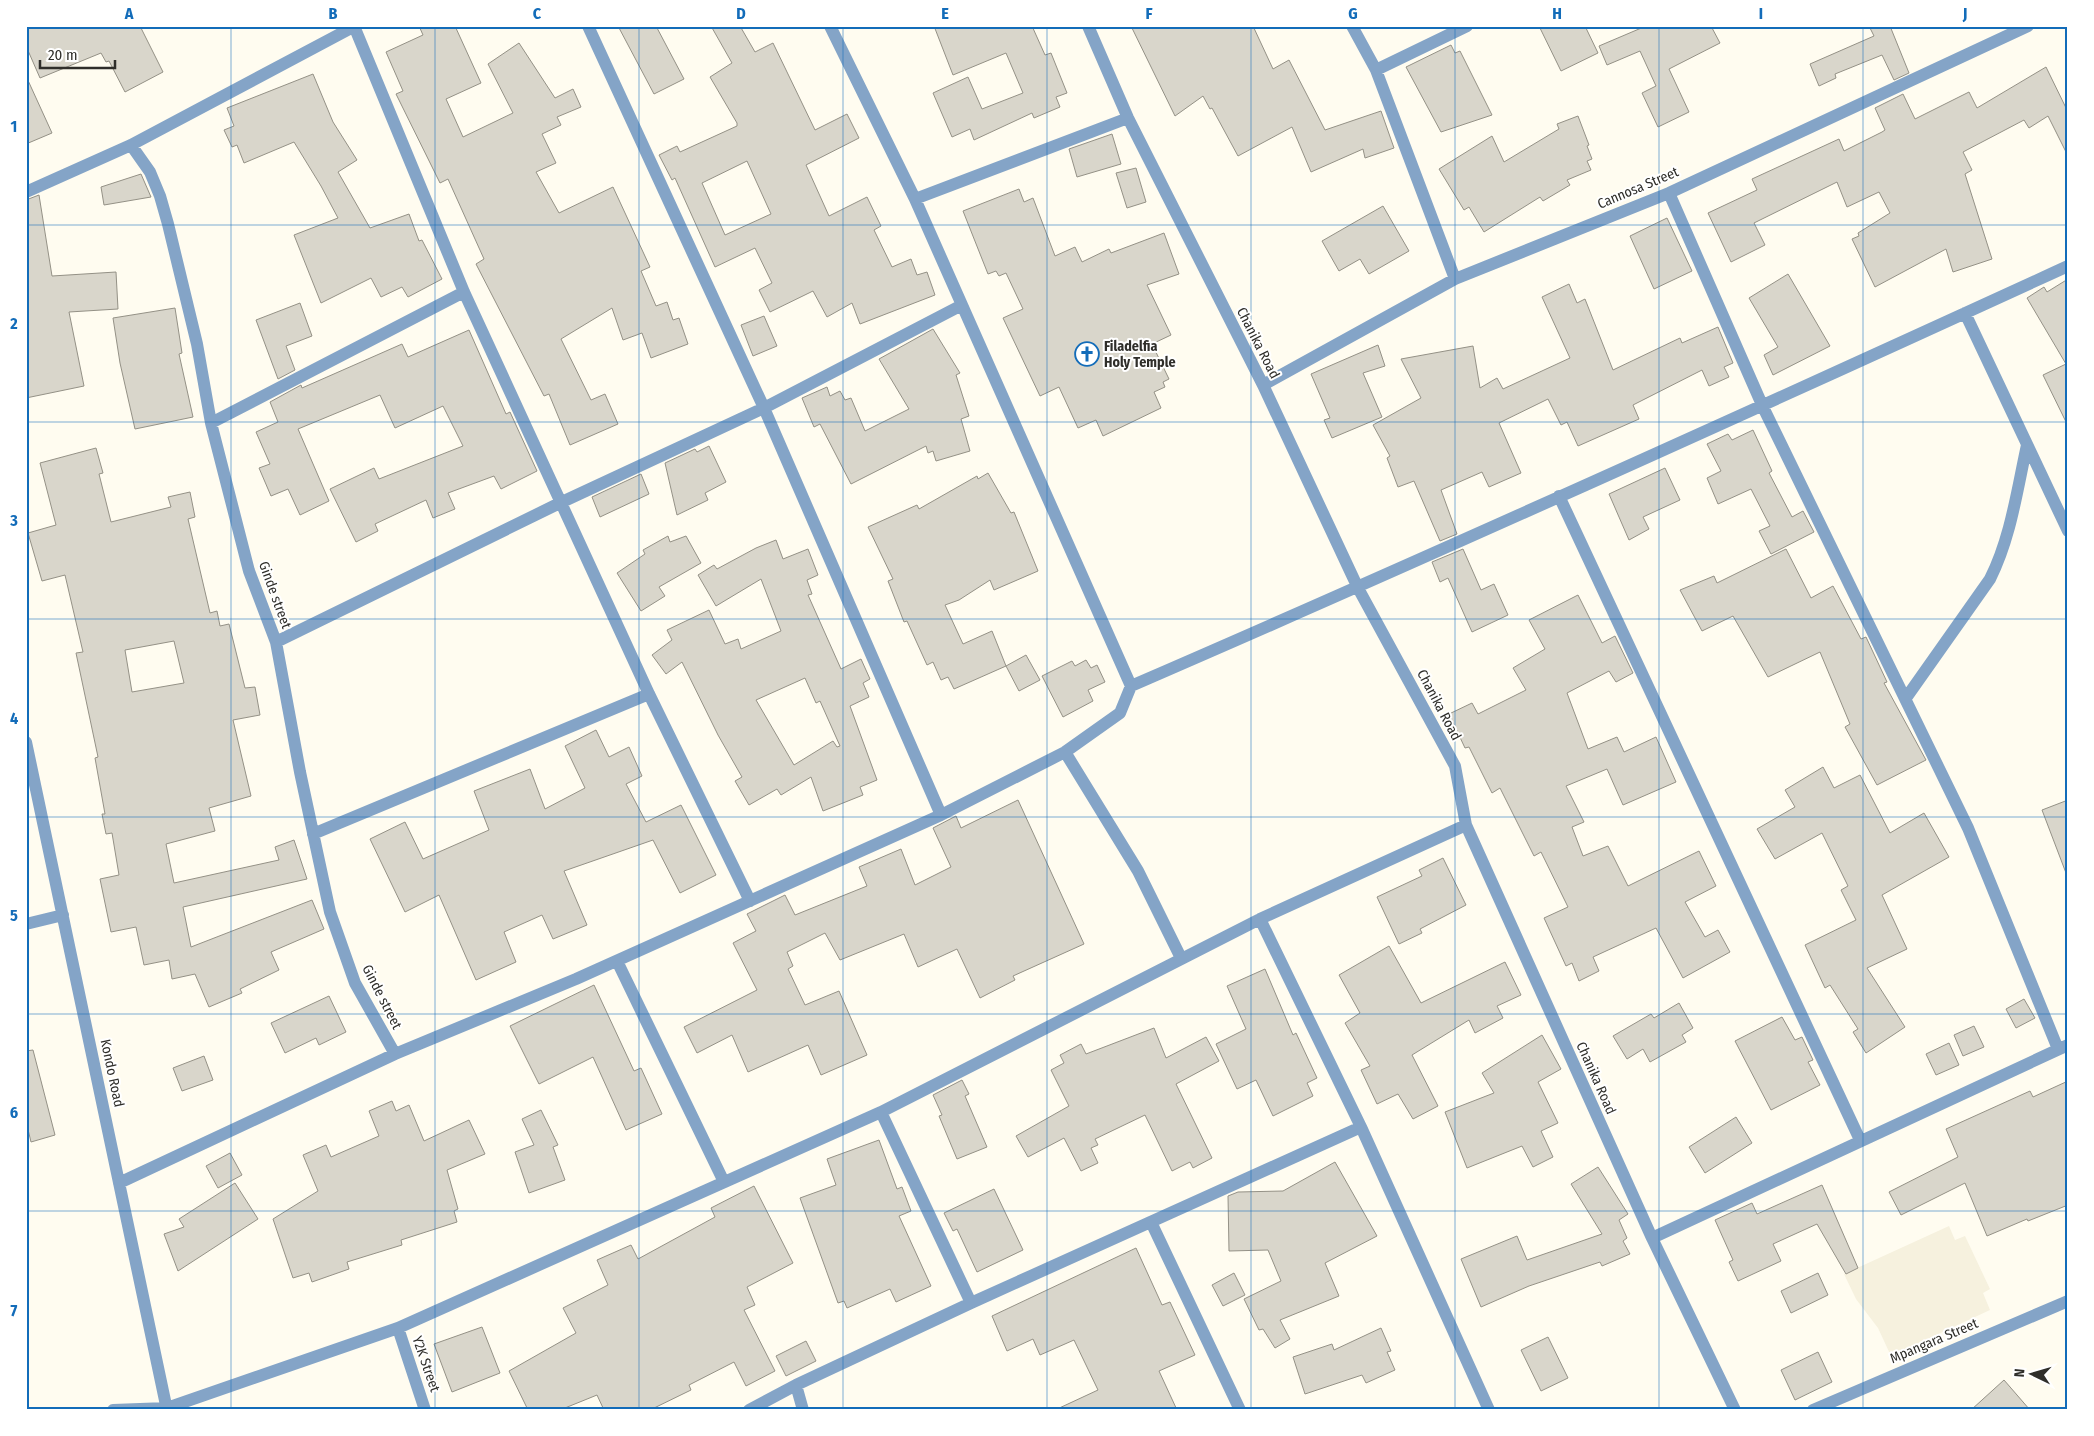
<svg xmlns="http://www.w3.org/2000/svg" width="2094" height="1436" font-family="'Fira Sans Condensed',sans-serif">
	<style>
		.built { fill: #f6f1de }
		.building { fill: #d9d6cb; stroke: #949186; fill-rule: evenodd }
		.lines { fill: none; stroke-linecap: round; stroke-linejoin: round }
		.minor { stroke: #84a4c7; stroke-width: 12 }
		.grid { fill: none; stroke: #136cb9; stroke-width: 1; stroke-opacity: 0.55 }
		.labels { text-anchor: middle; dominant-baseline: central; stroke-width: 4; stroke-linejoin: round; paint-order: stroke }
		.street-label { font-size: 14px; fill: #2f2e2a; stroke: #fff }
		.poi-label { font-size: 14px; font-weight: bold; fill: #2f2e2a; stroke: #fff; text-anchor: start }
		.neatline { fill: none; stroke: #136cb9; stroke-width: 2 }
		.grid-label { font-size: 16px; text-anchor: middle; font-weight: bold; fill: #136cb9 }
	</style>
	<rect width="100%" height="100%" fill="#fffcf0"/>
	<!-- built -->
	<path class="built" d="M1949 1226 1955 1240 1965 1236 1990 1289 1983 1293 1990 1310 1891 1356 1878 1328 1856 1299 1844 1274Z"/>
	<!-- building -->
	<path class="building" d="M26 26H140L163 72 125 92 109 61 106 62 101 53 40 78 26 46Z
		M419 26H455L481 83 446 99 463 137 513 113 488 64 519 43 555 98 573 89 581 107 557 117 561 125 542 134 556 163 536 172 559 213 613 187 650 267 641 271 656 306 667 302 673 320 679 318 688 344 651 358 642 333 623 340 612 308 561 339 591 400 605 394 618 424 570 445 549 394 544 396 476 264 484 259 448 179 440 183 396 94 403 91 386 52 423 35Z
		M618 26H656L684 79 654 94Z
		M711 26H740L755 52 773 43 815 130 847 114 859 138 806 165 829 216 867 197 881 226 874 230 892 267 911 259 917 275 927 272 935 295 860 324 852 303 827 317 813 291 770 312 759 290 772 283 755 248 715 267 675 178 672 180 659 155 677 146 680 152 737 126V123L710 77 732 63ZM747 161 771 214 725 235 702 183Z
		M934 26H1032L1045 55 1051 53 1067 93 1056 97 1060 107 1034 118 1032 113 974 140 970 129 952 137 933 93 968 77 982 109 1023 93 1006 53 953 75Z
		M1131 26H1253L1273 69 1289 60 1325 130 1381 111 1394 148 1365 158 1363 149 1311 172 1292 127 1238 156 1212 108 1210 109 1203 96 1175 116Z
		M1539 26H1585L1598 53 1561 71Z
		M1646 26H1711L1720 43 1669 69 1689 112 1658 127 1642 93 1656 86 1640 51 1607 65 1599 46Z
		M1869 26H1890L1909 73 1894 80 1882 55 1835 74 1836 78 1819 86 1810 64 1874 36Z
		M1451 45 1455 53 1460 51 1492 115 1441 132 1406 67Z
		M2046 67 2068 112V156L2048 116 2029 128 2024 120 1963 152 1972 170 1965 174 1992 259 1953 272 1946 249 1875 287 1852 239 1859 236 1858 233 1890 213 1879 192 1847 207 1837 182 1754 223 1765 245 1731 262 1708 213 1757 190 1752 179 1839 139 1844 151 1882 132 1885 130 1875 108 1903 94 1915 119 1969 92 1977 108Z
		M313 74 333 122 357 160 338 172 370 228 409 214 419 241 422 240 442 279 408 297 402 287 381 297 371 278 321 303 294 235 338 218 321 186 294 142 244 163 237 145 232 147 224 130 234 126 227 108Z
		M26 76 52 133 26 144Z
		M1578 116 1589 145 1587 146 1592 159 1587 161 1591 170 1567 180 1570 185 1543 201 1540 197 1484 232 1469 207 1464 210 1439 169 1492 136 1504 162 1559 129 1557 124Z
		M1112 134 1121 164 1077 177 1069 149Z
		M1136 168 1146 202 1127 208 1116 173Z
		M141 174 151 197 104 205 101 187Z
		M1019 189 1024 202 1033 198 1055 256 1075 247 1082 262 1109 249 1111 253 1164 233 1179 274 1147 285 1171 335 1152 344 1169 379 1163 382 1165 387 1154 392 1161 408 1103 436 1096 420 1078 428 1059 387 1040 396 1003 318 1023 309 1006 273 999 276 996 271 988 274 963 211Z
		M39 195 52 276 116 272 118 309 69 312 84 386 26 398V200Z
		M1383 206 1409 251 1369 274 1360 259 1339 271 1322 241Z
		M1667 218 1692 271 1654 289 1630 236Z
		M1788 274 1830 346 1773 375 1764 355 1778 347 1749 298Z
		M2068 279V426L2043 375 2066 364 2027 298 2044 287 2047 292Z
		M1569 284 1577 303 1585 299 1613 370 1680 338 1682 343 1718 327 1733 363 1724 367 1729 377 1709 386 1702 370 1633 405 1639 419 1578 446 1567 422 1561 425 1548 399 1499 423 1521 473 1489 487 1482 472 1441 490 1457 534 1440 541 1414 481 1398 487 1387 458 1390 456 1373 425 1421 398 1401 359 1473 346 1480 388 1497 378 1503 389 1570 358 1542 297Z
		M300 303 312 336 286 346 295 370 278 379 256 320Z
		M175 308 182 353 179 354 193 417 135 429 120 363 113 318Z
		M764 316 777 346 753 356 741 325Z
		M933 329 960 373 956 375 969 416 961 419 970 451 936 461 933 451 928 453 926 446 851 484 820 424 814 427 802 398 827 387 830 396 840 391 845 400 851 398 865 431 909 409 879 359Z
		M469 330 506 414 510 412 537 471 501 489 494 476 448 493 455 509 433 518 426 500 375 524 378 531 356 542 330 489 374 468 379 479 463 446 443 406 395 428 380 395 298 429 329 501 300 515 288 489 271 496 259 468 270 464 256 432 278 422 270 402 301 385 302 388 402 344 408 357Z
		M1378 345 1385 366 1363 373 1382 417 1332 438 1324 420 1330 418 1311 374Z
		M1753 430 1772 471 1769 473 1792 517 1803 511 1814 532 1771 554 1759 531 1770 526 1751 489 1718 504 1707 478 1721 471 1707 444 1728 434 1732 440Z
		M709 446 726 482 705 493 708 500 677 515 665 463 695 449 697 452Z
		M96 448 103 473 99 474 111 522 171 507 168 497 190 492 195 517 188 519 210 613 217 611 220 626 229 624 245 688 255 687 260 715 233 720 251 796 209 808 215 831 166 844 174 883 279 860 275 847 294 840 307 879 183 907 191 947 312 900 324 929 271 952 279 970 240 989 242 993 209 1007 195 974 172 979 169 960 144 965 136 927 111 932 100 879 119 875 112 833 106 834 102 814H105L95 758 98 757 76 653 83 652 65 575 42 581 28 533 56 525 40 463ZM174 641 184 683 132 692 125 650Z
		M1665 468 1680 500 1643 517 1649 529 1629 540 1609 494Z
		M988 473 1011 513 1014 512 1038 571 994 590 990 580 959 600 945 605 963 644 992 631 1006 666 954 689 948 677 941 680 933 662 927 665 907 621 904 622 888 581 893 579 868 527 917 505 919 509 977 476 978 479Z
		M641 474 649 494 600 517 592 497Z
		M668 536 670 542 686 536 701 563 659 587 665 596 641 611 617 573 645 554 643 550Z
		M776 540 783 559 808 549 818 575 807 580 812 594 808 595 841 669 861 659 870 679 863 683 869 697 850 706 877 780 860 787 863 795 823 811 811 777 781 795 777 789 749 805 735 781 742 777 718 735 682 662 666 674 652 655 672 640 667 630 709 610 725 644 738 639 741 649 781 631 761 579 716 606 698 575 714 565 717 569 756 548ZM805 678 816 703 820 701 840 746 837 747 833 741 794 765 756 700Z
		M1463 549 1481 590 1494 584 1508 615 1472 632 1448 578 1440 582 1432 562Z
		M1786 549 1811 598 1833 586 1861 639 1866 637 1887 682 1884 683 1926 760 1877 785 1845 727 1850 724 1820 652 1768 677 1733 616 1702 631 1680 590 1714 576 1717 583Z
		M1578 595 1602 643 1615 636 1633 673 1616 682 1609 671 1567 693 1588 749 1617 737 1624 752 1656 737 1676 782 1623 805 1607 769 1566 786 1584 822 1572 827 1583 856 1608 846 1628 886 1699 851 1716 886 1685 902 1705 937 1718 930 1730 952 1683 978 1656 928 1593 957 1599 971 1579 981 1572 963 1566 966 1544 918 1568 907 1541 852 1534 856 1500 788 1492 793 1469 747 1465 748 1449 714 1472 703 1478 714 1526 690 1513 668 1545 649 1529 620Z
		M1026 655 1040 680 1019 691 1006 666Z
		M1086 660 1091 668 1097 665 1105 682 1088 690 1093 701 1063 717 1042 676 1072 661 1075 666Z
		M596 730 609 757 629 747 642 776 626 784 646 822 681 805 716 875 680 893 653 840 564 871 587 925 553 939 542 915 504 932 516 962 476 980 439 895 405 912 370 839 405 822 423 859 489 830 474 791 530 769 545 809 585 788 565 746Z
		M1823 767 1834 788 1860 775 1890 833 1924 813 1949 857 1882 895 1907 949 1867 968 1905 1027 1866 1053 1853 1032 1858 1029 1830 985 1825 988 1805 945 1856 920 1841 890 1848 886 1822 833 1775 859 1757 829 1795 807 1785 790Z
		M1018 800 1084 944 1013 976 1015 980 980 998 957 949 918 967 904 934 840 960 825 933 787 952 793 966 788 969 805 1005 839 991 867 1055 821 1075 808 1045 748 1072 732 1035 697 1053 684 1027 757 990 733 943 756 931 747 914 785 895 795 915 867 886 859 867 901 849 915 885 951 867 933 828 956 816 961 828Z
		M2068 800V872L2066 873 2042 810Z
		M1443 858 1466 905 1420 929 1422 933 1399 944 1377 897 1422 876 1419 870Z
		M1389 946 1421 1003 1505 962 1521 995 1497 1006 1503 1018 1475 1033 1469 1020 1412 1055 1438 1106 1413 1119 1398 1094 1377 1104 1361 1070 1370 1066 1345 1023 1360 1013 1339 975Z
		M1265 969 1293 1035 1296 1033 1317 1078 1307 1083 1313 1096 1273 1116 1256 1080 1237 1089 1216 1044 1246 1029 1227 986Z
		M594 985 634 1071 641 1068 662 1114 626 1130 593 1057 539 1084 510 1026Z
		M329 996 346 1032 319 1045 316 1038 285 1053 271 1023Z
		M2024 999 2035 1018 2016 1028 2006 1009Z
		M1679 1003 1693 1028 1682 1035 1686 1042 1650 1062 1643 1049 1627 1059 1613 1036 1651 1014 1654 1018Z
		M1782 1017 1795 1040 1802 1037 1813 1060 1808 1062 1820 1085 1771 1110 1735 1041Z
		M1974 1026 1984 1047 1963 1056 1954 1035Z
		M1154 1028 1166 1058 1206 1037 1219 1061 1176 1084 1212 1158 1193 1168 1190 1162 1172 1171 1145 1115 1095 1139 1098 1145 1091 1148 1098 1163 1081 1171 1064 1138 1028 1157 1016 1136 1069 1106 1051 1070 1064 1063 1060 1055 1081 1044 1086 1054Z
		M1542 1035 1561 1069 1538 1082 1558 1123 1541 1131 1553 1157 1533 1167 1522 1146 1467 1168 1445 1112 1494 1093 1482 1073Z
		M1949 1043 1959 1065 1936 1075 1926 1054Z
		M33 1050 55 1135 31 1142 26 1121V1051Z
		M204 1056 213 1080 182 1091 173 1068Z
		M962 1080 969 1094 965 1096 987 1147 957 1159 939 1116 942 1115 933 1095Z
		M2068 1081V1205L2028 1221 2027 1219 1987 1236 1965 1183 1901 1215 1889 1192 1958 1157 1946 1129 2030 1091 2033 1097Z
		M392 1101 396 1111 409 1105 424 1141 469 1120 485 1154 447 1170 458 1209 454 1211 457 1222 401 1240 402 1245 347 1262 349 1269 312 1282 309 1273 293 1278 273 1219 318 1191 303 1155 326 1145 331 1157 379 1136 369 1111Z
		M541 1110 558 1145 553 1147 565 1180 529 1193 515 1152 534 1145 522 1119Z
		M1736 1117 1752 1143 1705 1173 1689 1147Z
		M879 1140 897 1189 902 1187 911 1211 899 1216 931 1286 896 1302 890 1289 847 1308 844 1301 838 1303 800 1198 836 1185 827 1159Z
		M230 1153 242 1175 218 1188 206 1166Z
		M1335 1162 1377 1236 1325 1263 1339 1296 1280 1320 1290 1339 1275 1348 1263 1329 1259 1330 1244 1299 1281 1281 1268 1250 1229 1251 1228 1196 1238 1192 1283 1191Z
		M1598 1167 1628 1214 1619 1220 1627 1238 1623 1241 1630 1254 1602 1266 1600 1262 1529 1286 1481 1307 1461 1259 1517 1236 1527 1260 1602 1234 1571 1184Z
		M235 1183 258 1219 178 1271 164 1234 184 1227 179 1219Z
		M1822 1185 1858 1268 1846 1274 1817 1224 1773 1244 1781 1261 1738 1281 1729 1262 1733 1260 1715 1220 1752 1203 1757 1214Z
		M754 1186 793 1263 747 1287 755 1305 744 1310 775 1371 746 1386 734 1362 689 1385 691 1390 650 1410H604L597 1395 560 1410H528L509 1371 576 1333 563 1308 608 1285 597 1260 631 1245 638 1259 715 1217 711 1208Z
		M994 1189 1023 1250 977 1272 957 1229 953 1231 944 1213Z
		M1136 1248 1162 1305 1170 1302 1195 1355 1159 1371 1177 1410H1055L1098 1390 1074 1340 1040 1355 1033 1339 1007 1351 992 1316Z
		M1234 1273 1245 1295 1223 1306 1212 1285Z
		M1818 1273 1828 1295 1791 1313 1781 1291Z
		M482 1327 500 1373 452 1392 434 1344Z
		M1381 1328 1391 1351 1387 1352 1395 1370 1366 1383 1362 1375 1305 1394 1293 1357 1332 1344 1334 1350Z
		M1548 1337 1568 1378 1541 1391 1521 1350Z
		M806 1341 816 1361 786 1376 776 1356Z
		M1818 1352 1832 1382 1795 1400 1781 1370Z
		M2004 1380 2030 1410H1971Z"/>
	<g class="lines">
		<!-- minor -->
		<path class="minor" d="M354 26 464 292 649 694 750 901
			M588 26 764 408 941 815
			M830 26 915 199 1131 686
			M1088 26 1128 118 1263 385 1358 588 1455 766 1466 825 1652 1238 1735 1410
			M1352 26 1376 70 1455 279
			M1376 70 1467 26
			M131 145 150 172 160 196 168 224 197 344 211 423 249 571 276 642 300 772 330 912 355 983 395 1054
			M26 192 131 145 355 26
			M1669 193 1763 407 1968 828 2058 1049
			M915 199 1128 118
			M1965 313 2068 531
			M1263 385 1455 279 1669 193 2028 26
			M211 423 464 292
			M1559 496 1860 1140
			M276 642 562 502 764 408 962 305
			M1906 698 1990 579C2011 537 2017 490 2027 445
			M26 742 167 1410
			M1065 752 1138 871 1181 958
			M313 834 649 694
			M1260 919 1361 1127 1489 1410
			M26 924 63 915
			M617 961 724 1182
			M881 1112 971 1303
			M119 1183 395 1054 576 979 941 815 1065 752 1120 713 1131 686C1445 550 1756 409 2068 266
			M1151 1222 1240 1410
			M1652 1238 2068 1045
			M398 1328 425 1410
			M796 1385 803 1410
			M113 1410 167 1408 398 1328 881 1112 1260 919 1466 825
			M749 1410 796 1385 971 1303 1361 1127
			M1813 1410 2068 1301"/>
	</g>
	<!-- grid -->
	<path class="grid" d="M231 26V1410M435 26V1410M639 26V1410M843 26V1410M1047 26V1410M1251 26V1410M1455 26V1410M1659 26V1410M1863 26V1410M26 225H2068M26 422H2068M26 619H2068M26 817H2068M26 1014H2068M26 1211H2068"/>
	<!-- icons -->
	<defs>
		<g id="church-ring" transform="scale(1.25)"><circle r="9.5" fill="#fff" stroke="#136cb9" stroke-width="1.5"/><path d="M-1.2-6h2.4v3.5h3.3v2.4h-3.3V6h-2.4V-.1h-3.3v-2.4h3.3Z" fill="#136cb9"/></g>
	</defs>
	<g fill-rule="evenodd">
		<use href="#church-ring" x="1087" y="354"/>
	</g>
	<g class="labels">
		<!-- street labels -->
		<g class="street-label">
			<text transform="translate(1638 188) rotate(-23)">Cannosa Street</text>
			<text transform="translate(1258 343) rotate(63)">Chanika Road</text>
			<text transform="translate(275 595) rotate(70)">Ginde street</text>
			<text transform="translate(1439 705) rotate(62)">Chanika Road</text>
			<text transform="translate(382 997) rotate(63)">Ginde street</text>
			<text transform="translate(112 1073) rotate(78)">Kondo Road</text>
			<text transform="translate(1596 1078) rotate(66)">Chanika Road</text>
			<text transform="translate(1934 1341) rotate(-23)">Mpangara Street</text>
			<text transform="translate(426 1364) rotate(71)">Y2K Street</text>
		</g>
		<!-- poi labels -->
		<g class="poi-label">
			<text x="1104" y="346">Filadelfia<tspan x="1104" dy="16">Holy Temple</tspan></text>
		</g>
	</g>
	<!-- border -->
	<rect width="2094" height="1436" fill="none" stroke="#ffffff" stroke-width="55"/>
	<!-- north arrow -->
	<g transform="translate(2032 1374) rotate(275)" stroke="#ffffff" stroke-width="4" paint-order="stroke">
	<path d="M0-4L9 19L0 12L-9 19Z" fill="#2f2e2a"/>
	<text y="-8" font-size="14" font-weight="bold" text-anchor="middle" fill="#2f2e2a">N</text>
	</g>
	<!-- scale -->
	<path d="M40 60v8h75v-8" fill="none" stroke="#2f2e2a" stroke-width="2.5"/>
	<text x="48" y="60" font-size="15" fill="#2f2e2a" stroke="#ffffff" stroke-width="4" paint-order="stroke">20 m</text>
	<rect x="28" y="28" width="2038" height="1380" class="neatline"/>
	<g class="grid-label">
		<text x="129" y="19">A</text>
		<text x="333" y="19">B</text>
		<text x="537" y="19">C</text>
		<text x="741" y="19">D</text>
		<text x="945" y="19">E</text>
		<text x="1149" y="19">F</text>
		<text x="1353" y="19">G</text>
		<text x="1557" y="19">H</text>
		<text x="1761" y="19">I</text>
		<text x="1965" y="19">J</text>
		<text x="14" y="132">1</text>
		<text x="14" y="329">2</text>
		<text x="14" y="526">3</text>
		<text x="14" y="724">4</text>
		<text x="14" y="921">5</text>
		<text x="14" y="1118">6</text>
		<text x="14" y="1316">7</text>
	</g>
</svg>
